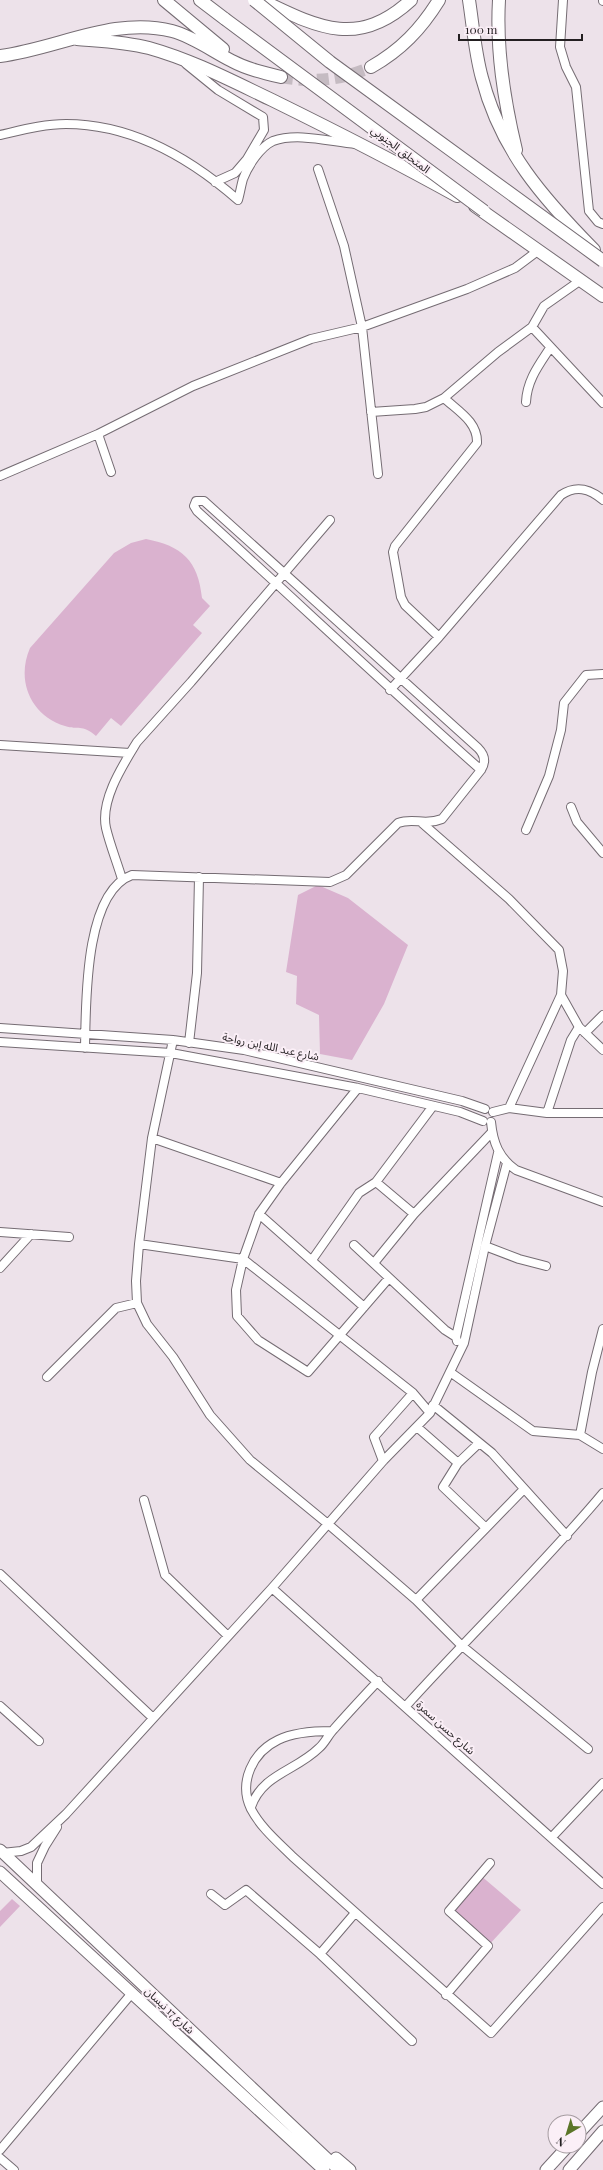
<svg xmlns="http://www.w3.org/2000/svg" width="603" height="2170" font-family="'Playfair Display','Noto Sans Arabic',serif">
	<style>
		.green { fill: #dab2cf }
		.lines { fill: none; stroke-linecap: round; stroke-linejoin: round }
		.highway-tunnel { stroke: #c5bbc2; stroke-width: 12; stroke-dasharray: 12 6; stroke-linecap: butt }
		.minor-casing { stroke: #756c73; stroke-width: 10 }
		.major-casing { stroke: #756c73; stroke-width: 13 }
		.highway-casing { stroke: #756c73; stroke-width: 14 }
		.minor { stroke: #fff; stroke-width: 8 }
		.major { stroke: #fff; stroke-width: 11 }
		.highway { stroke: #fff; stroke-width: 12 }
		.highway-bridge-casing { stroke: #756c73; stroke-width: 14; stroke-linecap: butt }
		.highway-bridge { stroke: #fff; stroke-width: 12 }
		.labels { text-anchor: middle; dominant-baseline: central; stroke-width: 4; stroke-linejoin: round; paint-order: stroke }
		.street-label { font-size: 11px; fill: #231f21; stroke: #fbeff7 }
	</style>
	<rect width="100%" height="100%" fill="#ede2ea"/>
	<!-- green -->
	<path class="green" d="M146 539C182 546 198 560 202 598L210 606 193 625 202 633 121 726 111 718 96 736C81 723 79 731 65 726 30 715 16 680 30 648L114 553 131 543Z
		M318 885 348 898 408 945 384 1004 352 1060 320 1054 319 1015 296 1004 297 976 286 972 298 895Z
		M480 1875 521 1910 488 1946 449 1911Z
		M12 1899 20 1906 0 1927V1911Z"/>
	<g class="lines">
		<!-- highway-tunnel -->
		<path class="highway-tunnel" d="M281 77C313 83 342 80 371 67"/>
		<!-- minor casing -->
		<g class="minor-casing">
			<path id="minor" d="M563 0 560 47 566 67 576 87 589 211 598 222 603 224
				M603 0V1
				M186 64 218 90 263 117 264 130 247 159 235 173 215 182
				M0 135C22 130 44 124 66 124 132 124 190 158 238 200 240 193 241 186 243 179 248 166 260 147 273 141 298 132 331 142 356 144
				M318 169 344 246 362 327 378 474
				M532 327 603 403
				M526 402C527 380 539 365 550 348
				M371 412 415 409 426 407 444 398 498 352 532 327 544 306 581 280
				M98 434 111 472
				M0 476 98 434 193 386 311 339 362 327 467 289 515 268 539 250
				M439 637 405 605 401 597 393 552 395 546 477 443C478 422 458 411 444 398
				M390 690 439 637 561 495C576 485 589 488 603 500
				M0 745 130 753
				M571 807 577 822 603 853
				M422 823 509 899 559 950 563 971 561 995 509 1108
				M526 830 549 776 561 730 564 703 586 675 603 674
				M122 879C117 862 110 845 106 828 100 800 123 765 137 742L191 682 330 520
				M561 995 579 1027 603 1050
				M0 1028 173 1040 244 1050 462 1101 485 1109
				M585 1033 603 1015
				M173 1040 152 1138 139 1244 136 1281 137 1303 147 1324 173 1357 210 1415 250 1460 328 1524 416 1600 461 1645 588 1749
				M0 1042 171 1053 358 1088 460 1112 483 1121
				M189 1043 197 973 199 877
				M85 1048C86 1004 84 892 132 875L330 882 346 875 398 823C414 817 424 826 442 819L481 770C486 762 485 755 478 748L204 501H196L194 506 197 511C292 597 385 685 481 770
				M358 1088 281 1183 259 1214 243 1259 236 1290 237 1316 258 1340 308 1372 389 1278
				M493 1112 509 1108 547 1113H603
				M547 1113 571 1040 579 1027
				M491 1122C493 1143 499 1158 516 1170L603 1202
				M152 1138 281 1183
				M376 1182 414 1214
				M259 1214 364 1307
				M0 1232 69 1237
				M139 1244 243 1259 413 1393 430 1413
				M354 1245 445 1330 456 1337 457 1341
				M485 1246 519 1259 546 1266
				M312 1260 359 1193 376 1182 433 1106
				M374 1263 414 1214 492 1132
				M0 1268 31 1234
				M456 1337 498 1153
				M450 1372 533 1431 580 1435 603 1449
				M47 1377 116 1308 137 1303
				M433 1405 492 1453 567 1536
				M417 1427 458 1463
				M580 1435 592 1372 603 1329
				M478 1444 458 1463 443 1487 485 1527
				M383 1461 374 1437 413 1393
				M144 1500 165 1575 228 1636
				M0 1574 153 1718
				M272 1588 603 1884
				M416 1600 524 1489
				M0 1706 39 1741
				M406 1706C471 1634 541 1567 603 1493
				M332 1731C315 1731 294 1732 278 1740 253 1752 238 1782 251 1809 261 1828 278 1842 293 1857L491 2033 603 1907
				M251 1807C262 1774 296 1771 319 1748 325 1743 328 1735 334 1729 348 1713 363 1697 378 1681
				M552 1837 603 1783
				M2 1853 21 1851 31 1847 66 1814 272 1588 383 1461 430 1413 464 1343 485 1246 507 1163
				M37 1885V1863L45 1846 57 1827
				M211 1894 225 1905 246 1890 320 1954 412 2041
				M320 1954 355 1913
				M446 1995 488 1946 449 1911 490 1863
				M0 2150 132 1993
				M0 2158 14 2170"/>
		</g>
		<!-- major casing -->
		<g class="major-casing">
			<path id="major" d="M0 1850 339 2170
				M0 1872 324 2170
				M579 2133 603 2107
				M336 2158 350 2170
				M546 2170 568 2146
				M569 2170 603 2131"/>
		</g>
		<!-- highway casing -->
		<g class="highway-casing">
			<path id="highway" d="M164 0 223 49
				M200 0 225 19
				M261 0C317 27 358 49 411 0
				M469 0C473 26 475 53 482 78 501 151 543 198 594 250
				M499 0C496 51 504 100 516 150
				M77 39C101 41 126 42 149 48 192 60 232 81 272 100 335 131 396 162 457 196
				M0 56C57 49 114 16 172 31 194 37 212 51 232 61 247 69 264 73 281 77
				M371 67C401 50 421 29 439 0
				M475 206 603 296"/>
		</g>
		<!-- minor -->
		<use href="#minor" class="minor"/>
		<!-- major -->
		<use href="#major" class="major"/>
		<!-- highway -->
		<use href="#highway" class="highway"/>
		<!-- highway-bridge casing -->
		<g class="highway-bridge-casing">
			<path id="highway-bridge" d="M254 0 330 62 603 261
				M225 19 484 211"/>
		</g>
		<!-- highway-bridge -->
		<use href="#highway-bridge" class="highway-bridge"/>
	</g>
	<g class="labels">
		<!-- street labels -->
		<g class="street-label">
			<text transform="translate(401 149) rotate(37)">المتحلق الجنوبي</text>
			<text transform="translate(271 1046) rotate(12)">شارع عبد الله إبن رواحة</text>
			<text transform="translate(446 1727) rotate(42)">شارع حسن سمرة</text>
			<text transform="translate(170 2010) rotate(43)">شارع 17 نيسان</text>
		</g>
	</g>
	<!-- north arrow -->
	<g transform="translate(567 2134) rotate(218)"><circle r="19" fill="#fbeff7" stroke="#a59ca1"/>
	<path d="M0-3L7 15L0 10L-7 15Z" fill="#5c7629"/>
	<text y="-6" font-size="11" font-weight="bold" text-anchor="middle" fill="#231f21">N</text>
	</g>
	<!-- scale -->
	<path d="M459 34v6h123v-6" fill="none" stroke="#231f21" stroke-width="2"/>
	<text x="465" y="34" font-size="12" fill="#231f21" stroke="#fbeff7" stroke-width="3" paint-order="stroke">100 m</text>
</svg>
